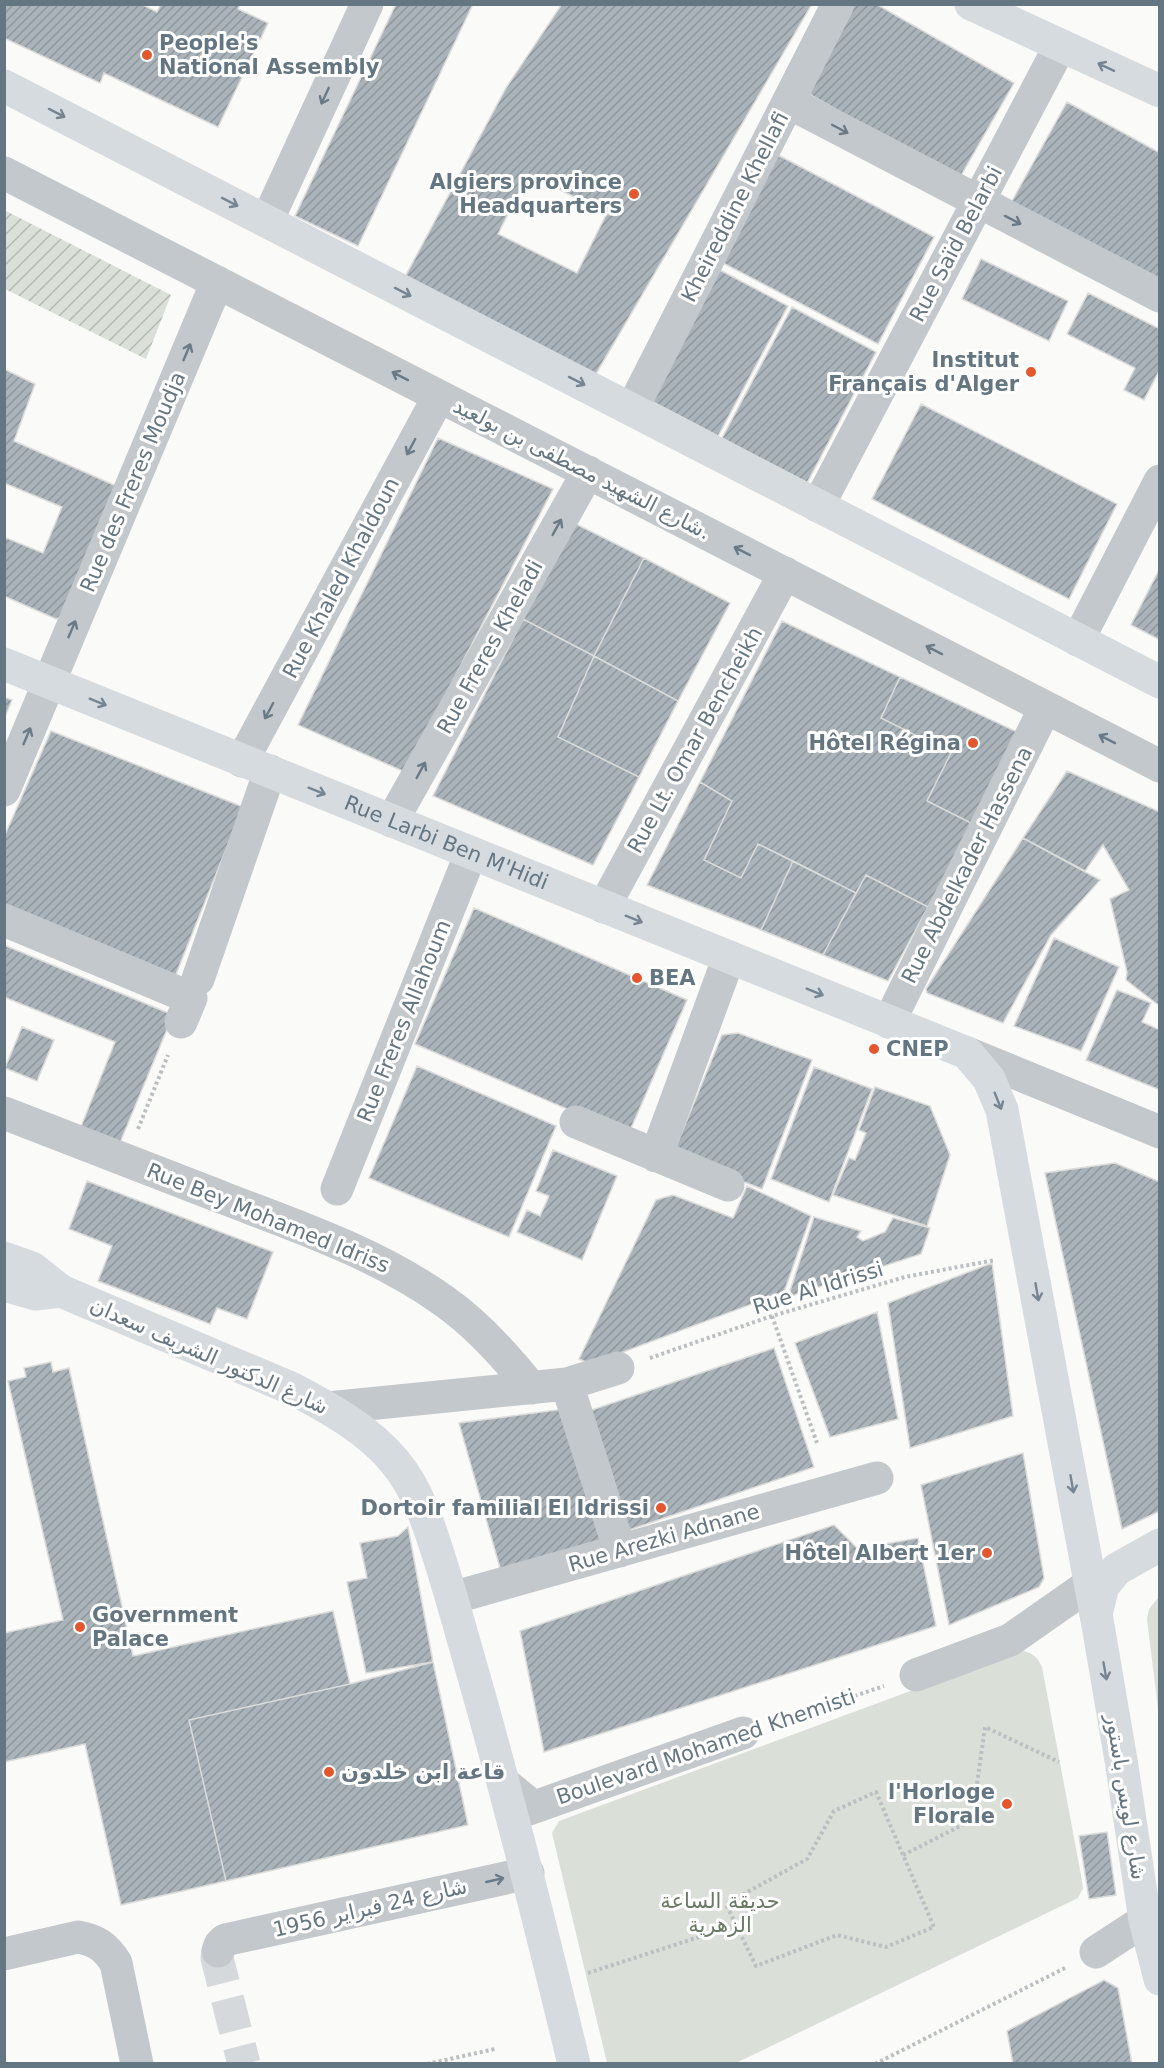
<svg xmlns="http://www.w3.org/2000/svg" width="1164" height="2068" font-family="'DejaVu Sans',Cairo,sans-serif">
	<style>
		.park { fill: #dadfd7 }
		.garden { fill: url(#garden-furrows) }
		.building { fill: url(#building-hatch); stroke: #dcdcda; stroke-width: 1.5; fill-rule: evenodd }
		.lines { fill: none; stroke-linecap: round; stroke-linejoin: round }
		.minor-tunnel { stroke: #d5d9db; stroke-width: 33; stroke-dasharray: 33 16; stroke-linecap: butt }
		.path { stroke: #bbbfc2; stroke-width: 4; stroke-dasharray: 3 3; stroke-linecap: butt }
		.minor { stroke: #c3c8cc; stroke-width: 33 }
		.major { stroke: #d6dbdf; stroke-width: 33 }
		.oneway { stroke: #768591 }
		.oneway2 { stroke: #6a7a87 }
		.poi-dot { fill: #e4572e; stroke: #fff; stroke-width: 2 }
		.labels { text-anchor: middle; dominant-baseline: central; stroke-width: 6; stroke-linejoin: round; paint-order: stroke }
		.poi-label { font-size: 21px; font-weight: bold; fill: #657683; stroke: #fff; text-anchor: end }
		.street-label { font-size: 21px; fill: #657683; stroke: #fff }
		.park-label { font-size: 21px; fill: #687a64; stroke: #fff }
	</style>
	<defs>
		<pattern id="garden-furrows" width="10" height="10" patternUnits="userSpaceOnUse" patternTransform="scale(1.5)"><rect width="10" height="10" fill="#dadfd7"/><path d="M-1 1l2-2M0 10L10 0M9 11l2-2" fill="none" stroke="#b4b9b4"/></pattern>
		<pattern id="building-hatch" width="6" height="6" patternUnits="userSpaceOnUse" patternTransform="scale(1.5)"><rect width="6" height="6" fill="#aab3b9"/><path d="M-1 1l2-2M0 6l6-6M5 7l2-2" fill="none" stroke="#8e969c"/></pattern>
	</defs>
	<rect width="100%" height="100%" fill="#fafaf8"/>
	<!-- park -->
	<path class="park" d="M1159 1597V1717L1147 1619 1149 1609Z
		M1024 1651C1034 1654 1038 1658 1042 1667L1081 1875 1083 1888 1078 1898 736 2063H607L552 1833 559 1821 1013 1653Z"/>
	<!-- garden -->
	<path class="garden" d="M4 210 171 295 146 359 5 289Z"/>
	<!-- building -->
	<path class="building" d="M4 4H141L157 12 161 4H240L238 9 268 23 218 127 104 73 100 83 4 38Z
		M396 4H473L358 246 295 216Z
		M562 4H812L593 379 405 277 506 88ZM528 174 607 213 577 273 498 234Z
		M848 4H876L1014 83 959 179 800 89Z
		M1067 102 1160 153V287L1007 210Z
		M778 155 934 237 878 344 721 262Z
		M981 259 1068 301 1049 341 962 299Z
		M703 261 788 306 718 436 634 392Z
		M1088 293 1160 329V369L1144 400 1124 390 1135 368 1067 334Z
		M792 307 876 352 807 483 722 438Z
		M4 369 35 384 14 441 123 489 70 612 56 619 4 596V537L43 553 62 507 4 483Z
		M921 404 1117 504 1069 599 872 499Z
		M438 438 553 489 405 772 298 725Z
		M572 522 644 558 594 656 523 619Z
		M644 558 730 603 678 701 594 656Z
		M1160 568V640L1131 625Z
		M523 619 594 656 558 737 639 777 593 865 433 796Z
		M782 621 900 677 881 718 951 753 927 801 973 824 928 907 866 875 856 893 758 844 741 878 704 860 732 801 700 782Z
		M594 656 678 701 639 777 558 737Z
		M900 677 1019 733 973 824 927 801 951 753 881 718Z
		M4 697 12 700 4 719Z
		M51 731 243 807 174 979 4 908V837Z
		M1067 771 1160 812V1003L1157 1004 1126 980 1127 972 1110 899 1129 890 1103 845 1085 871 1023 838Z
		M700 782 732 801 704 860 741 878 758 844 793 861 761 930 647 885Z
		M1023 838 1100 880 1051 935 1003 1023 927 993 926 989Z
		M793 861 856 893 823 955 761 930Z
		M866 875 928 907 888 981 823 955Z
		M474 908 687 1000 628 1135 415 1044Z
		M1054 938 1119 967 1081 1051 1014 1026Z
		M4 945 173 1015 119 1145 80 1129 115 1042 4 997Z
		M1117 990 1151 1003 1142 1022 1160 1030V1090L1086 1060Z
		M22 1027 54 1040 37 1081 5 1068Z
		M738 1033 812 1060 762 1189 673 1154 722 1035Z
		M417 1066 556 1126 509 1237 369 1178Z
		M814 1067 872 1089 829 1202 771 1179Z
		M875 1087 930 1106 950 1155 927 1226 833 1195 849 1158 855 1160 866 1133 859 1130Z
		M553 1150 617 1176 582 1260 517 1232 527 1210 540 1216 549 1196 536 1191Z
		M1115 1163 1160 1182V1511L1122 1529 1045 1173Z
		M87 1181 273 1252 247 1319 217 1308 210 1324 98 1281 112 1246 69 1229Z
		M747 1186 811 1216 784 1292 591 1364 579 1359 656 1200 673 1195 733 1218Z
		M814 1217 861 1231 857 1237 863 1241 885 1232 893 1218 930 1228 921 1254 788 1297Z
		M992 1263 1013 1416 910 1448 888 1303Z
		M877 1312 898 1419 830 1437 795 1343Z
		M774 1348 814 1467 626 1531 586 1412Z
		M51 1362 53 1372 69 1368 133 1656 333 1611 350 1684 189 1720 226 1881 121 1905 85 1744 4 1762V1633L63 1620 8 1381 26 1377 24 1368Z
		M564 1409 609 1544 502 1575 459 1423Z
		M1023 1453 1044 1578 1039 1587 949 1625 921 1485Z
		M834 1525 858 1549 918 1538 936 1626 544 1752 520 1631Z
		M408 1527 433 1662 366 1673 347 1582 367 1578 360 1543 398 1536Z
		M433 1662 468 1825 226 1881 189 1720 350 1684Z
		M1107 1832 1116 1895 1089 1899 1079 1836Z
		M1104 1980 1118 1988 1132 2064H1013L1007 2031Z"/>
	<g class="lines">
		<!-- minor-tunnel -->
		<path class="minor-tunnel" d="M218 1951 217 1958 244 2064"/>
		<!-- path -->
		<path class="path" d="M138 1129 168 1055
			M772 1316 817 1443
			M650 1358 772 1316 905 1277 995 1260
			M775 1723 884 1686
			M903 1855 972 1820 985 1727 1059 1762
			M588 1973 736 1925 726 1904 807 1859 834 1811 876 1792 934 1927 886 1947 837 1935 756 1966 736 1925
			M427 2064 495 2049
			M875 2064 1065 1968"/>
		<!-- minor -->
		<path class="minor" d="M788 102 1160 296
			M4 173 1160 766
			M267 221 367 4
			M632 409 838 4
			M818 506 1060 46
			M1078 640 1160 481
			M242 761 439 396
			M4 790 217 282
			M392 821 588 472
			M604 907 785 573
			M4 920 191 998 181 1022
			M198 979 270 771
			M889 1022 1045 708
			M967 1053 1160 1132
			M4 1113C77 1141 149 1169 221 1197 298 1227 377 1253 444 1301 478 1325 505 1355 531 1388
			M576 1122 728 1185
			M656 1156 729 957
			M337 1189 471 853
			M567 1384 620 1551
			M328 1408 567 1384 618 1368
			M452 1598 877 1478
			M916 1675 1010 1640 1090 1584
			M505 1784 526 1801 529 1809 743 1733
			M218 1951 220 1945 225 1940 528 1873
			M1096 1952 1145 1920 1160 1913
			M4 1954 78 1937C96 1940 106 1947 116 1963L137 2064"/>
		<!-- major -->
		<g class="major">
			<path d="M971 4 1160 91"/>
			<path d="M4 86 1160 682"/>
			<path id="s1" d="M4 664 967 1053 989 1079 1002 1110 1096 1614 1121 1760 1145 1920 1160 1979"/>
			<path d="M4 1258 32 1268 61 1291 293 1389C329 1408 369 1430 395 1462 419 1491 429 1526 440 1560 450 1592 459 1624 468 1656 507 1791 541 1927 574 2064"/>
			<path d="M4 1285 35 1294 61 1291"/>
			<path d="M1096 1614 1103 1586 1117 1569 1160 1545"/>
		</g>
	</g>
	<!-- one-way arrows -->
	<defs><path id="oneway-shaft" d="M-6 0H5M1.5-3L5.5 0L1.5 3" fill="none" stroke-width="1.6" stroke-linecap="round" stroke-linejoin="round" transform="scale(1.5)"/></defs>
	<g class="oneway">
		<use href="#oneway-shaft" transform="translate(1106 67) rotate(-155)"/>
		<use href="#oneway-shaft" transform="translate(57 113) rotate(27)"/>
		<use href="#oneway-shaft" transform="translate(230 202) rotate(27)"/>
		<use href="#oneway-shaft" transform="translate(403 292) rotate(27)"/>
		<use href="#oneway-shaft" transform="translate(577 381) rotate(27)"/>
		<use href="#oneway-shaft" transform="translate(98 702) rotate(22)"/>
		<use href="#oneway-shaft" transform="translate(317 791) rotate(22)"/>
		<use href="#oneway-shaft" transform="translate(634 919) rotate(22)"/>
		<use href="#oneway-shaft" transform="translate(815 992) rotate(22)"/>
		<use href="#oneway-shaft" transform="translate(998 1101) rotate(68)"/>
		<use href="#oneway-shaft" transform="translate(1037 1292) rotate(80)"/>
		<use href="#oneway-shaft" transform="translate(1072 1484) rotate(80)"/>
		<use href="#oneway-shaft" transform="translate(1105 1671) rotate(80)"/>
	</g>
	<g class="oneway2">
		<use href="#oneway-shaft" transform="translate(325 96) rotate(115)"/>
		<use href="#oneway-shaft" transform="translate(840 129) rotate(28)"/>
		<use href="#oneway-shaft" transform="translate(1013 220) rotate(27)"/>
		<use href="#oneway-shaft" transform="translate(187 352) rotate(-67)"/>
		<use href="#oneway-shaft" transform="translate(400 376) rotate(-153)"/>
		<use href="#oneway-shaft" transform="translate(411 447) rotate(118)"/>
		<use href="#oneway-shaft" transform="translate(557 527) rotate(-61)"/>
		<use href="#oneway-shaft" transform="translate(742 551) rotate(-153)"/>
		<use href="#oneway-shaft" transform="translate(72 629) rotate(-67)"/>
		<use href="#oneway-shaft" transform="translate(934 650) rotate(-153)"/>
		<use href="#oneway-shaft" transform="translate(269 711) rotate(118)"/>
		<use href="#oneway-shaft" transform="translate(27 736) rotate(-67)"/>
		<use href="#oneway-shaft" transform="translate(1107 739) rotate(-153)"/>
		<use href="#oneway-shaft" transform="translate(421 770) rotate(-61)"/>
		<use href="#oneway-shaft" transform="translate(495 1880) rotate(-13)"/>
	</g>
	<!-- markers -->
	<g class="poi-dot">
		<circle cx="147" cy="55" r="6"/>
		<circle cx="634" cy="194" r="6"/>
		<circle cx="1031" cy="372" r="6"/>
		<circle cx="973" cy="743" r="6"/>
		<circle cx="637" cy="978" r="6"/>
		<circle cx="874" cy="1049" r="6"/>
		<circle cx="661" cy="1508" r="6"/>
		<circle cx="987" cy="1553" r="6"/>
		<circle cx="80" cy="1627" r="6"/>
		<circle cx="329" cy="1772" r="6"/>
		<circle cx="1007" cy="1804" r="6"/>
	</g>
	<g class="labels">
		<!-- poi labels -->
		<g class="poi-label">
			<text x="159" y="43" text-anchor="start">People's<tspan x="159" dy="24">National Assembly</tspan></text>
			<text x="622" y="182">Algiers province<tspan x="622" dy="24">Headquarters</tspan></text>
			<text x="1019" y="360">Institut<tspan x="1019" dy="24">Français d'Alger</tspan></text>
			<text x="961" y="743">Hôtel Régina</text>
			<text x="649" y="978" text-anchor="start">BEA</text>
			<text x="886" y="1049" text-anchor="start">CNEP</text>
			<text x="649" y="1508">Dortoir familial El Idrissi</text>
			<text x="975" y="1553">Hôtel Albert 1er</text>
			<text x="92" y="1615" text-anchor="start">Government<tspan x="92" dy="24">Palace</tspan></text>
			<text x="341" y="1772" text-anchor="start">قاعة ابن خلدون</text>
			<text x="995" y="1792">l'Horloge<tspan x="995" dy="24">Florale</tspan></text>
		</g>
		<!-- street labels -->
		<g class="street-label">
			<text transform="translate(735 207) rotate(-63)">Kheireddine Khellafi</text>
			<text transform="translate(956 244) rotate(-62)">Rue Saïd Belarbi</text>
			<text transform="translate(582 469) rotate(27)">شارع الشهيد مصطفى بن بولعيد.</text>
			<text transform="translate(133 482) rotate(-67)">Rue des Freres Moudja</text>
			<text transform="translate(341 578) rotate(-62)">Rue Khaled Khaldoun</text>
			<text transform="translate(490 647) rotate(-61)">Rue Freres Kheladi</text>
			<text transform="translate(695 740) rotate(-61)">Rue Lt. Omar Bencheikh</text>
			<text stroke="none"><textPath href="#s1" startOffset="477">Rue Larbi Ben M'Hidi</textPath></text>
			<text transform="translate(967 865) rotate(-63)">Rue Abdelkader Hassena</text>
			<text transform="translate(404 1021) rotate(-68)">Rue Freres Allahoum</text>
			<text transform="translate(268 1218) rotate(22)">Rue Bey Mohamed Idriss</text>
			<text transform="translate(818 1288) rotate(-17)">Rue Al Idrissi</text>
			<text transform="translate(209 1356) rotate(24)">شارغ الدكتور الشريف سعدان</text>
			<text transform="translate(664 1538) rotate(-16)">Rue Arezki Adnane</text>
			<text transform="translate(706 1747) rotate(-19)">Boulevard Mohamed Khemisti</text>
			<text transform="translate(1126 1797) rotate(81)">شارع لويس باستور</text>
			<text transform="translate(370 1908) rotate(-13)">شارع 24 فبراير 1956</text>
		</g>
		<!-- park labels -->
		<g class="park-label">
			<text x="720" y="1901">حديقة الساعة<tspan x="720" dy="24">الزهرية</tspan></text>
		</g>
	</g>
	<!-- border -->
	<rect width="1164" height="2068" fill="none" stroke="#657683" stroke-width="12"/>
</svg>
